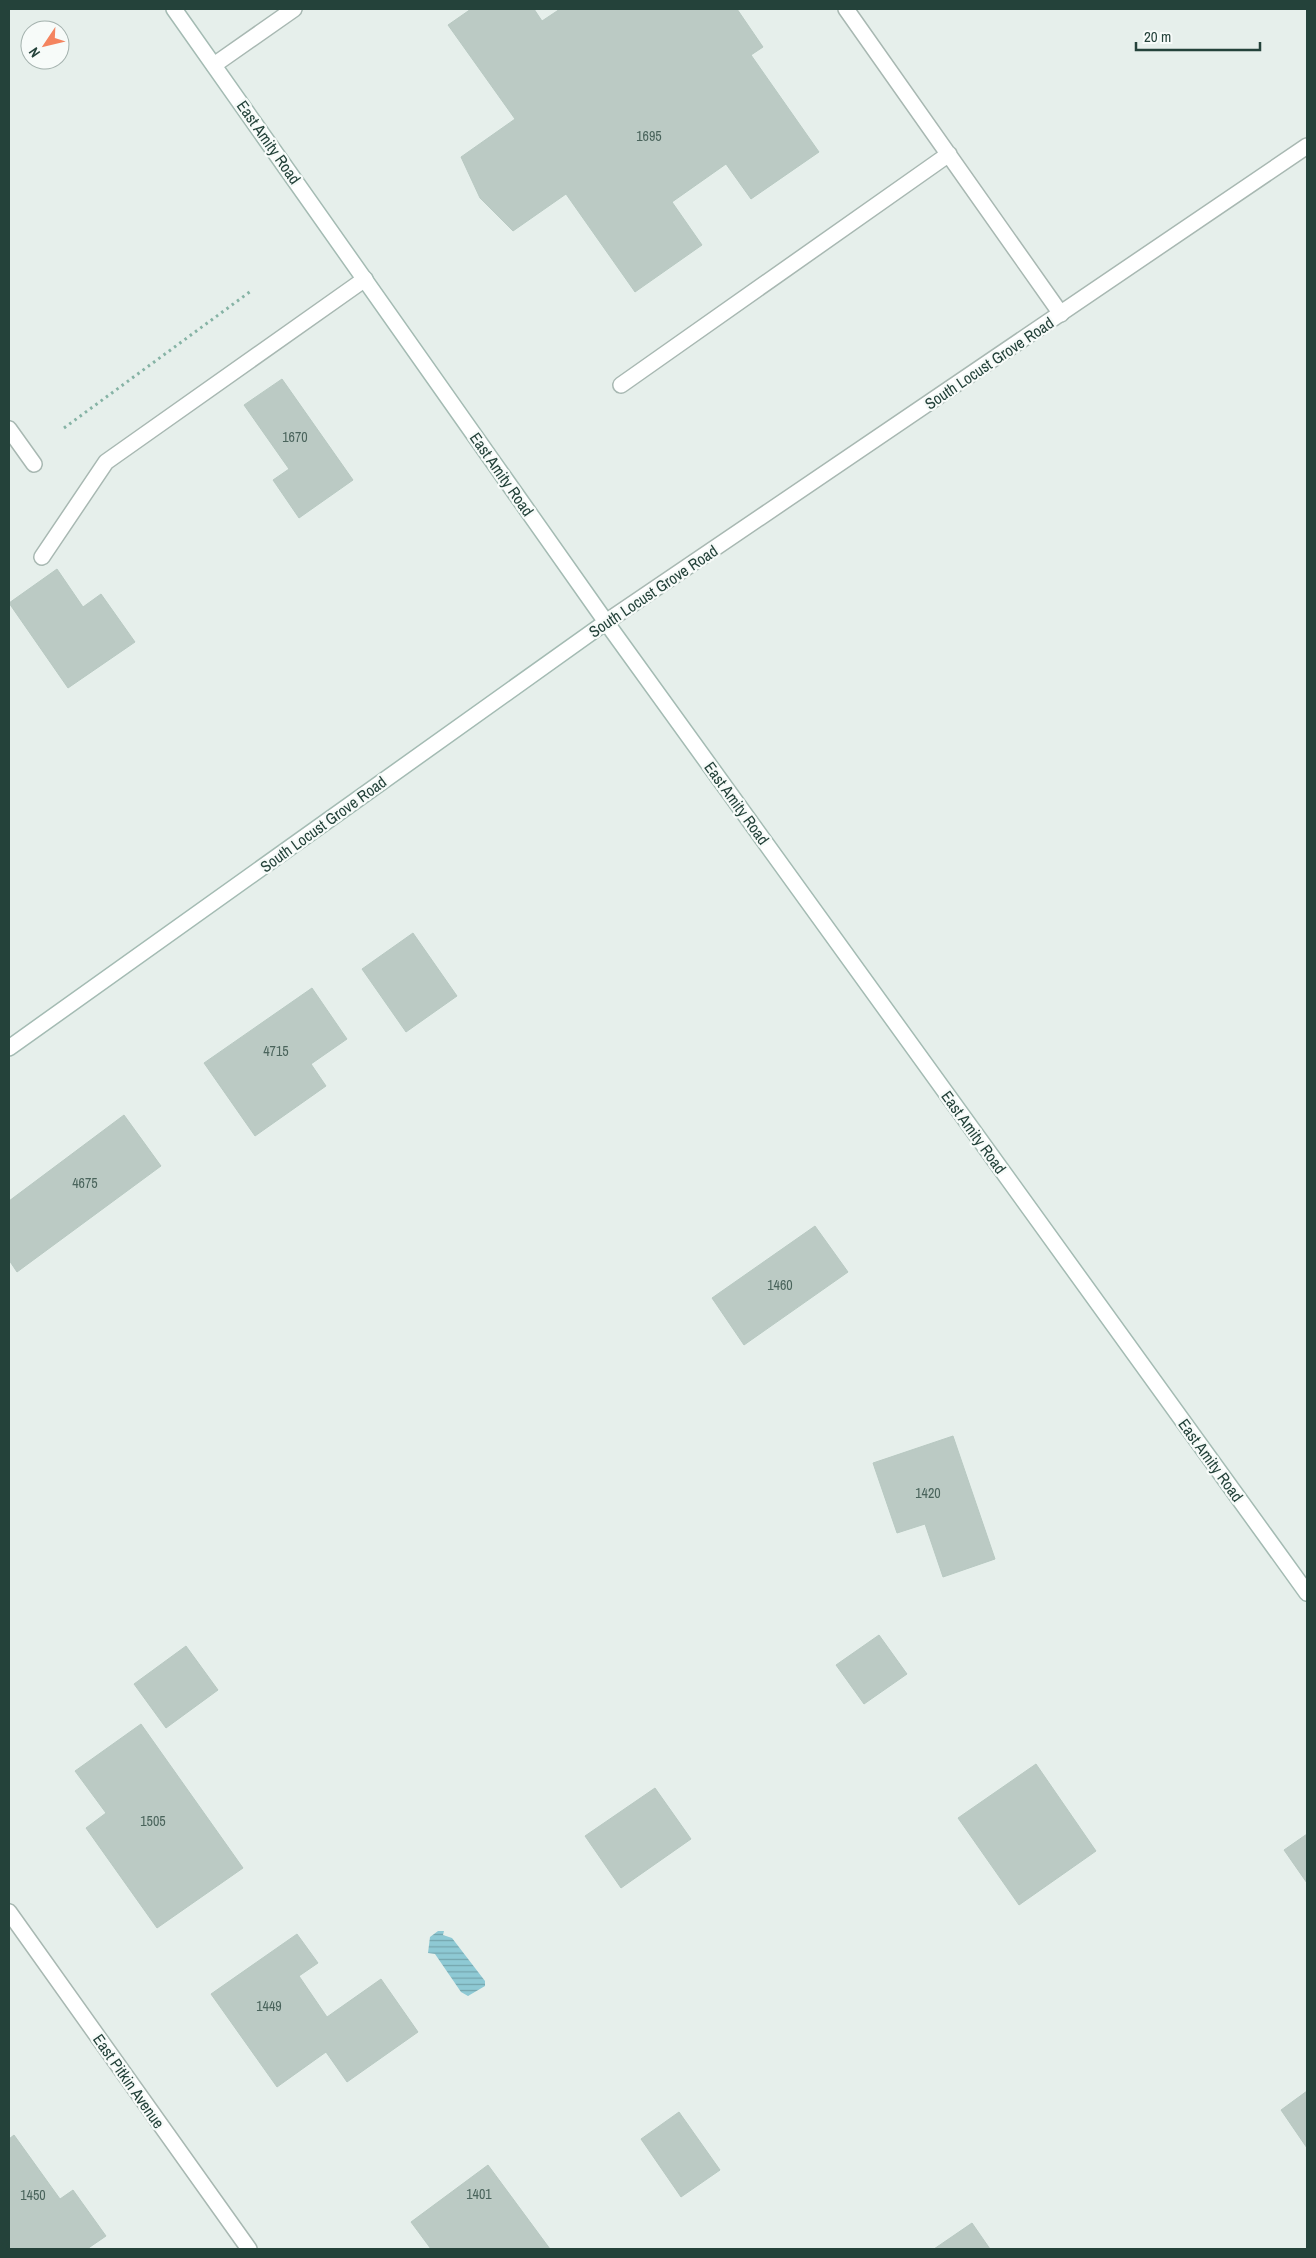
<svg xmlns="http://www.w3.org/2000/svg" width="1316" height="2258" font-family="'Archivo Narrow',sans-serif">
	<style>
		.water { fill: url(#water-rules) }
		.building { fill: #bbcac4; stroke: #b8c9c2 }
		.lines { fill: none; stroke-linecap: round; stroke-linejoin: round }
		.service-casing { stroke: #a8b8b2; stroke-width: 18 }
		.minor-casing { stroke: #a8b8b2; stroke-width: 18 }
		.tertiary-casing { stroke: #a8b8b2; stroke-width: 18 }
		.secondary-casing { stroke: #a4bbb3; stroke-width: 18 }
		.path { stroke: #86b3a5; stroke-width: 3; stroke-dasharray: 2.5 4; stroke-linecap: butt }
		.service { stroke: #fff; stroke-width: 15 }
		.minor { stroke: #fff; stroke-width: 15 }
		.tertiary { stroke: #fff; stroke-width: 15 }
		.secondary { stroke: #fff; stroke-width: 15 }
		.labels { text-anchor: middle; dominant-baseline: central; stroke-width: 4.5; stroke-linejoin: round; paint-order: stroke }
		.number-label { font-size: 14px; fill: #4a645c }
		.street-label { font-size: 16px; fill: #24423a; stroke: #f7fbf9 }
	</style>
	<defs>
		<pattern id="water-rules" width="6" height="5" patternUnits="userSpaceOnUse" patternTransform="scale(1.25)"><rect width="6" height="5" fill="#8ec9d4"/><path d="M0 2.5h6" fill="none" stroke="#74a5ad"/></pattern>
	</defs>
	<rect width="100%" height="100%" fill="#e6efeb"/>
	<!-- water -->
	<path class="water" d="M438 1931H444L443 1935 452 1938 485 1981V1986L468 1996 461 1992 435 1954 428 1953 430 1937Z"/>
	<!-- building -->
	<path class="building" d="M471 9H534L542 21 560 9H737L763 47 751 55 819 152 751 199 726 164 672 202 702 245 635 292 566 194 513 231 480 198 461 157 515 119 448 25Z
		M282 379 353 480 299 518 273 480 289 469 244 405Z
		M57 569 83 607 101 594 135 642 68 688 9 603Z
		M413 933 457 996 406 1032 362 969Z
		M312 988 347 1039 311 1064 326 1086 255 1136 204 1063Z
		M124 1115 161 1166 17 1272 9 1260V1201Z
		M815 1226 848 1272 744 1345 712 1298Z
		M953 1436 995 1559 943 1577 925 1524 897 1533 873 1463Z
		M879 1635 907 1674 864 1704 836 1665Z
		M186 1646 218 1690 166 1728 134 1684Z
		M141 1724 243 1868 157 1928 86 1828 106 1813 75 1771Z
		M1036 1764 1096 1851 1019 1905 958 1818Z
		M655 1788 691 1839 621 1888 585 1836Z
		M1307 1834V1883L1284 1850Z
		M297 1934 318 1963 299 1976 327 2017 381 1979 418 2032 347 2082 326 2052 277 2087 211 1994Z
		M1307 2091V2148L1281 2110Z
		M679 2112 720 2170 681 2197 641 2139Z
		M14 2135 60 2199 73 2190 106 2236 87 2249H9V2139Z
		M488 2165 550 2249H431L411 2222Z
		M972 2223 990 2249H934Z"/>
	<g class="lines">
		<!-- service casing -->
		<g class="service-casing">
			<path id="service" d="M846 9 1061 314
				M214 65 294 9
				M621 385 949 154
				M42 557 106 462 365 279"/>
		</g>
		<!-- minor casing -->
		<g class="minor-casing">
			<path id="minor" d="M9 429 34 464
				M9 1912 249 2249"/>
		</g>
		<!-- tertiary casing -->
		<g class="tertiary-casing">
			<path id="tertiary" d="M606 622 1307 146"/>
		</g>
		<!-- secondary casing -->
		<g class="secondary-casing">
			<path id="secondary" d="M174 9 606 622 1307 1593
				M9 1048 606 622"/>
		</g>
		<!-- path -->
		<path class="path" d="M64 428 251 291"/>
		<!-- service -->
		<use href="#service" class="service"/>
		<!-- minor -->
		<use href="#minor" class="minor"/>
		<!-- tertiary -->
		<use href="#tertiary" class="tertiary"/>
		<!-- secondary -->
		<use href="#secondary" class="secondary"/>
	</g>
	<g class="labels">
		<!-- number labels -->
		<g class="number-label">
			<text x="649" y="136">1695</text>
			<text x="295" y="437">1670</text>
			<text x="276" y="1051">4715</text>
			<text x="85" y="1183">4675</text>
			<text x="780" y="1285">1460</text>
			<text x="928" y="1493">1420</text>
			<text x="153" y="1821">1505</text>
			<text x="269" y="2006">1449</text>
			<text x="479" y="2194">1401</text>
			<text x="33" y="2195">1450</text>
		</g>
		<!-- street labels -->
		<g class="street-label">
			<text transform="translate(269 142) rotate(55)">East Amity Road</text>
			<text transform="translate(989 363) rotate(-34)">South Locust Grove Road</text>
			<text transform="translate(502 474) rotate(55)">East Amity Road</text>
			<text transform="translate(653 591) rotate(-34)">South Locust Grove Road</text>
			<text transform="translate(737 803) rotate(54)">East Amity Road</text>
			<text transform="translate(323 824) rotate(-36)">South Locust Grove Road</text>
			<text transform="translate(974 1132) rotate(54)">East Amity Road</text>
			<text transform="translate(1211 1460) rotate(54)">East Amity Road</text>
			<text transform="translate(129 2081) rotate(55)">East Pitkin Avenue</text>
		</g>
	</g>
	<!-- border -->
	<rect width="1316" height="2258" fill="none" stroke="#24423a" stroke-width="20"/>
	<!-- north arrow -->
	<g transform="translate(45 45) rotate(235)"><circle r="24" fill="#f7fbf9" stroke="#a3b1ad"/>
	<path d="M0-4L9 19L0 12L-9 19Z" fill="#f4845f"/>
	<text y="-8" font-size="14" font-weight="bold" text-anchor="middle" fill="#24423a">N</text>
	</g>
	<!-- scale -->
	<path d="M1136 42v8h124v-8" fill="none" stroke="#24423a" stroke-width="2.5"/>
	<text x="1144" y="42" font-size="15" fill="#24423a" stroke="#f7fbf9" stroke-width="4" paint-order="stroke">20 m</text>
</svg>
